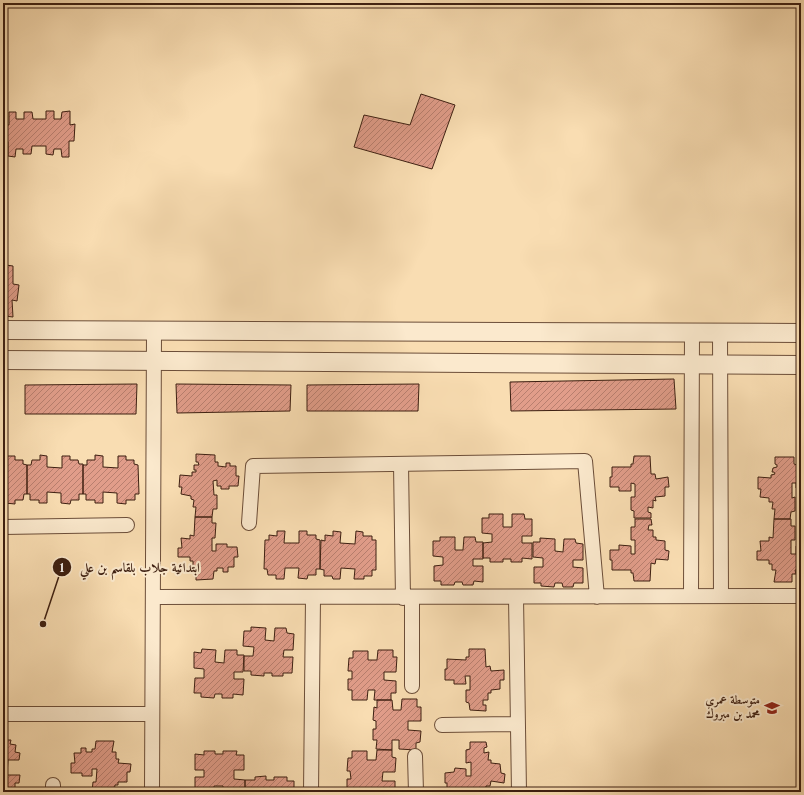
<svg xmlns="http://www.w3.org/2000/svg" width="804" height="795" font-family="'Old Standard TT',Amiri,serif">
	<style>
		.building { fill: url(#building-hatch); stroke: #3d1f11 }
		.lines { fill: none; stroke-linecap: round; stroke-linejoin: round }
		.minor-casing { stroke: #6c4e39; stroke-width: 16 }
		.tertiary-casing { stroke: #6c4e39; stroke-width: 20 }
		.minor { stroke: #fbe9cd; stroke-width: 14 }
		.tertiary { stroke: #fbe9cd; stroke-width: 18 }
		.labels { text-anchor: middle; dominant-baseline: central; stroke-width: 4; stroke-linejoin: round; paint-order: stroke }
		.poi-label { font-size: 12px; font-weight: bold; fill: #3d1f11; stroke: #fbe9cd; text-anchor: end }
		.leader { fill: none; stroke: #3d1f11; stroke-width: 1.5 }
		.callout-dot { fill: #3d1f11; stroke: #fbe9cd; stroke-width: 1.5 }
		.mark-label { font-size: 12px; text-anchor: middle; font-weight: bold; fill: #fff }
		.callout-label { font-size: 13px; text-anchor: middle; font-weight: bold; fill: #3d1f11; stroke: #fbe9cd; stroke-width: 4; stroke-linejoin: round; paint-order: stroke }
	</style>
	<defs>
		<pattern id="building-hatch" width="6" height="6" patternUnits="userSpaceOnUse"><rect width="6" height="6" fill="#e19d8a"/><path d="M-1 1l2-2M0 6l6-6M5 7l2-2" fill="none" stroke="#b87f6f"/></pattern>
	</defs>
	<rect width="100%" height="100%" fill="#f9ddb2"/>
	<filter id="stains"><feTurbulence type="fractalNoise" baseFrequency=".005" numOctaves="4"/><feColorMatrix values="0 0 0 0 .2 0 0 0 0 .09 0 0 0 0 .02 0 0 0 .5 -.17"/></filter>
	<radialGradient id="worn" r=".72"><stop offset=".6" stop-color="#630" stop-opacity="0"/><stop offset="1" stop-color="#630" stop-opacity=".3"/></radialGradient>
	<!-- building -->
	<path class="building" d="M421 94 455 105 432 169 354 147 364 115 410 125Z
		M46 111H54V119H61L62 112 70 111V125L75 124 74 141H69V157H62L61 149H54L53 155 46 154V146H32L31 154H23V149H16L15 157 8 156V142L4 141V125H9V112H16V119H24V112H32L33 119H46Z
		M6 265 13 266V284L19 285 17 301 12 300 13 317 5 316 4 306H3V274H5Z
		M674 379 676 409 511 411 510 382Z
		M137 384 136 414H25V385Z
		M176 384 291 385 290 411 177 413Z
		M419 384 418 411H307V385Z
		M196 454 215 455V462H218V466L226 467V463H230V466H236V476H239L238 486H229V489H221V486H217V480L213 481 214 495H217V509H213L212 517H195L196 507H193L194 500 191 499V496L181 494 182 487H179L180 475 192 476V472H196V470H194V465H199L198 462H196Z
		M40 455 47 456V467L62 468V456H70V460H78L79 464H83V494H79V500H71L70 504 61 503V493L47 492V503H39V500H30V494H27V465H31L32 460H40Z
		M95 455 103 456V467L118 468V456H126V460H134V464L138 465 139 494H135V500H126V504L117 503V493L103 492V503H95V500H86V494H83V465H87V460H95Z
		M7 456H15V460H23V464L27 465V494H24L23 500H15V504L5 503 6 493H3V468H7Z
		M634 456H650L651 474H655L656 479 668 477 669 487H665V496L655 497 656 501 653 500V508L648 507V512L651 513V518H634V511L631 510V497H635V484L631 483V491H619V487H610V477H612V467H631V464H633Z
		M775 457H794V464L797 465V468L801 469V491H799V488H796V483H792V498L795 497V511L791 512 790 519H774L775 509H772L773 502H769V498L760 497 761 489H758V477L771 478V475L775 474 774 472H772L773 468 777 467V465L775 464Z
		M489 514H503V527H512V514H524L525 519H532V536H522V543H532V559L522 558V562H511V559H503V562H490V558H483V543L492 542V534L482 533V518H489Z
		M195 517H212V523H216L215 538H212V551H216V544H227V547H237L238 557H234V567H228V572H223V568H217V571H214L213 579 196 580V568H193V561H190V557H178V548H182L181 538 190 539V535L194 536Z
		M635 519H651L652 525H649L648 530H653V537H656V540L665 541V550L669 551 668 560 656 559 655 564 651 563 650 581H634L633 573H631V570H612V560H610V550H619V545L631 546V554H635V540H631V527H635Z
		M774 519H791V526H795V540H791V554H796V546H801V570H795L796 574H792V582H774L776 570H772V564H769V560H757V551H761L760 541H769V537L773 538Z
		M277 531H285L284 543H299V531H307V535H316V539L320 540V569H316V575H308L307 579 298 578 299 568H285L284 579H276V575H268L267 569H264L265 540H269V535L277 536Z
		M333 531 341 532 340 543 355 544 356 531 363 532V536H372V540H376V570H372V576H364V579H354L355 569 341 568 340 579H333L332 576H324V570L320 569 321 540 325 541V535L333 536Z
		M440 537H455V550H463L464 537H475L476 542H483V559H473V566H483V582L474 581 473 585H463L462 582H455L454 585H441V581H434V566L443 565V557L433 556V541H440Z
		M540 538 555 539V551L563 552 564 539H575L576 543 583 544V560H573V567L583 568V583H574L573 587H563L562 583H555L554 587 541 586V583H534V567H543V558L533 557V542H540Z
		M251 627 266 628 265 640 274 641 275 628H286L287 633 294 634 293 650H284L283 657H293L292 673H283V676H272V673H264V676L251 675V671H244V656H253L254 647 243 646 244 631H251Z
		M202 649 216 650 215 662 224 663 225 650H237V655H244L243 672H234V679H244L243 695 233 694V698H222V694H215L214 698 201 697V693H194L195 678H204V669L194 668V652L201 653Z
		M469 649H485L486 667 490 666 491 671 504 670V680H500V689L491 690V693H488V700H483V705H486V711L470 710 469 703 466 702V690H470V676H465L466 684H454V680H445V669H447V659L466 660V657H469Z
		M378 650H393V657H397L396 672H384V680L396 681V693H391V700H374L375 690H368L367 700H352V690H348V679H352V671H348L349 658H353V651H368V660H377Z
		M402 699H417V707H421V721H408V730L421 731 420 742 416 743V750L399 749V740H392V750L376 749 377 740H373V729H376V721L373 720 374 707 377 708V700H392L393 710H401Z
		M3 740H11L10 744 16 745 15 752 20 753 19 760H8L7 775H20L19 783H15V791L3 792Z
		M96 741H114L112 752H116V759H119L118 763 131 764 130 772H127V782H118V785H115L114 792H92L93 782H96L97 769H92V776H82V773H71V763H75L74 753H81V748H86V752H92V749H95Z
		M470 742H486L487 747 484 748V753L489 752 488 760H491V763L500 764 501 773 505 774 504 783 491 781 490 786H486V792H447V783H445V773L454 772 455 768 466 769V776H471V762L466 763V750L470 749Z
		M377 750H392V757L396 758 395 772H383L382 781H395V792H374V790H366V792H351V790H347V779H351L350 771H347L348 758H352V751H367V760H376Z
		M204 751H215V754H223V751H237L236 755H244V770H234V779L245 780V792H223V786H214V792H195V777H204V770H195V754L204 755Z
		M266 776V780H274V777H287V781H294V792H245V780H255V777Z"/>
	<g class="lines">
		<!-- minor casing -->
		<g class="minor-casing">
			<path id="minor" d="M720 333 721 596
				M401 464 403 598
				M249 523 253 466 585 461 597 597
				M3 527 127 525
				M691 596 692 333
				M153 597 801 596
				M516 597 519 792
				M412 686V597
				M3 714H152
				M442 725 518 724
				M415 756 416 792
				M53 792V785
				M152 792 154 332
				M311 792 313 598"/>
		</g>
		<!-- tertiary casing -->
		<g class="tertiary-casing">
			<path id="tertiary" d="M3 330 801 333
				M3 360 801 365"/>
		</g>
		<!-- minor -->
		<use href="#minor" class="minor"/>
		<!-- tertiary -->
		<use href="#tertiary" class="tertiary"/>
	</g>
	<!-- icons -->
	<defs>
		<g id="school-bare" transform="scale(1.2)"><path d="M0-5L7-2L0 1L-7-2ZM-4 1L0 2.5L4 1V4Q0 6-4 4Z" fill="#8f2418" stroke="#fbe9cd" stroke-width="2.5" paint-order="stroke"/></g>
	</defs>
	<g fill-rule="evenodd">
		<use href="#school-bare" x="772" y="708"/>
	</g>
	<g class="labels">
		<!-- poi labels -->
		<g class="poi-label">
			<text x="760" y="701">متوسطة عمري<tspan x="760" dy="14">محمد بن مبروك</tspan></text>
		</g>
	</g>
	<!-- callouts -->
	<path class="leader" d="M43 624L62 567"/>
	<g class="callout-dot">
		<circle cx="43" cy="624" r="4"/>
		<circle cx="62" cy="567" r="10"/>
	</g>
	<g class="mark-label">
		<text x="62" y="572">1</text>
	</g>
	<g class="callout-label">
		<text x="140" y="572">ابتدائية جلاب بلقاسم بن علي</text>
	</g>
	<!-- margin -->
	<rect width="804" height="795" fill="none" stroke="#f9ddb2" stroke-width="16"/>
	<rect x="4" y="4" width="796" height="787" fill="none" stroke="#3d1f11" stroke-width="2"/>
	<rect x="8" y="8" width="788" height="779" fill="none" stroke="#3d1f11"/>
	<rect width="100%" height="100%" filter="url(#stains)"/>
	<rect width="100%" height="100%" fill="url(#worn)"/>
</svg>
